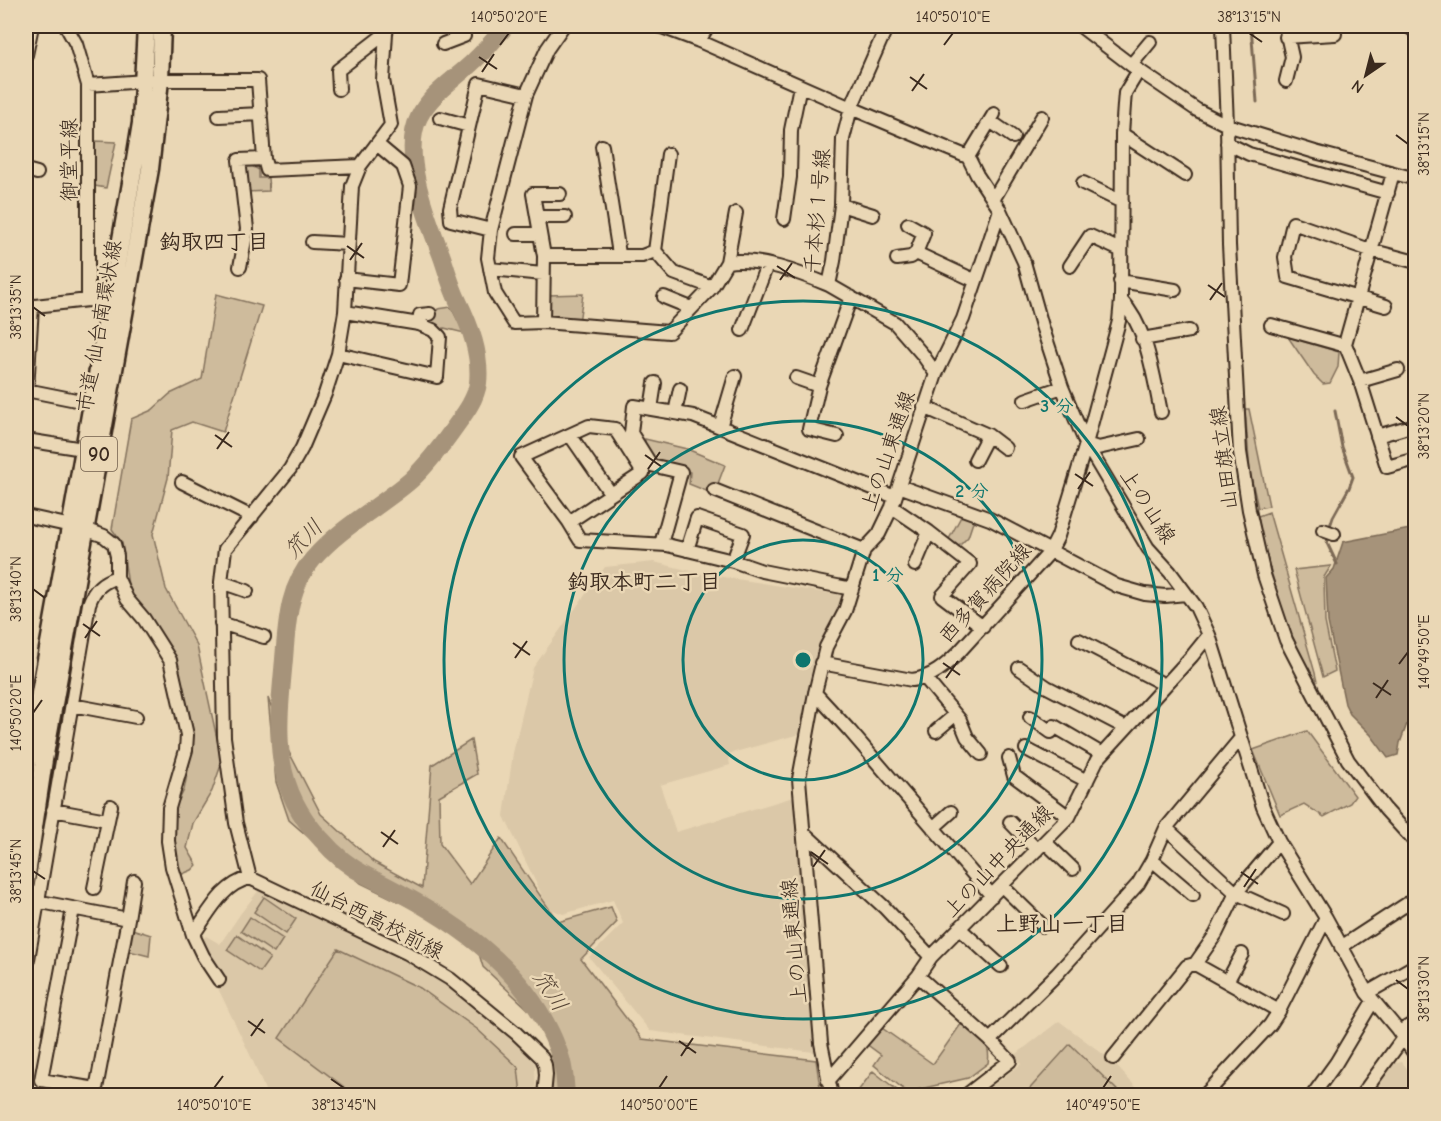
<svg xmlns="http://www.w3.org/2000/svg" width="1441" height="1121" font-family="'Comic Neue','Klee One',sans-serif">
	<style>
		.built { fill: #dbc8a8 }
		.green { fill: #cebb9c; stroke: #84725d; stroke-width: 1.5 }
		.water { fill: #a6937a; stroke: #7b6955; stroke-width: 1.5 }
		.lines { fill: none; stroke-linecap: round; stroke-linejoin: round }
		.stream { stroke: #7b6955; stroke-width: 3 }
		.river { stroke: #a6937a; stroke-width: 18 }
		.minor-casing { stroke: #3b2a1e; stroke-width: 16 }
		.major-casing { stroke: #3b2a1e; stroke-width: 21 }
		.minor { stroke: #ead7b5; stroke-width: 12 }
		.major { stroke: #ead7b5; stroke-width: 16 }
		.ticks { fill: none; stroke: #3b2a1e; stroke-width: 2 }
		.ring { fill: none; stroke: #0f766e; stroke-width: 3 }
		.labels { text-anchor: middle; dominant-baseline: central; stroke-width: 5; stroke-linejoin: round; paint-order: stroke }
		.shield { fill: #ead7b5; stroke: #705e4b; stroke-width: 1.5 }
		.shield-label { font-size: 20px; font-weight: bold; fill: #3b2a1e }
		.street-label { font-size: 21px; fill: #3b2a1e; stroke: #ead7b5 }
		.neighbourhood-label { font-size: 22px; font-weight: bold; fill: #3b2a1e; stroke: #ead7b5 }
		.water-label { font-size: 22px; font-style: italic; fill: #564435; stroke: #ead7b5 }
		.centre { fill: #0f766e; stroke: #ead7b5; stroke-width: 3 }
		.ring-label { font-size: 18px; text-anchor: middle; font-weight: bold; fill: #0f766e; stroke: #ead7b5; stroke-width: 5; stroke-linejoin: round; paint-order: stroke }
		.neatline { fill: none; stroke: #3b2a1e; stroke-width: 2 }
		.ticks-label { font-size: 15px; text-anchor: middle; fill: #3b2a1e }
	</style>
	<rect width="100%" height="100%" fill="#ead7b5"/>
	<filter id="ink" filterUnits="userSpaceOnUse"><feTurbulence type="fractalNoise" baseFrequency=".0167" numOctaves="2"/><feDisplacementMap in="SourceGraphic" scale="12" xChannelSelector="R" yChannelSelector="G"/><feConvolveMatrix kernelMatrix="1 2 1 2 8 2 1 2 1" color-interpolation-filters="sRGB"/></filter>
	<g filter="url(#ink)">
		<!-- built -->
		<path class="built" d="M654 562 703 574 841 595 837 614 823 639 812 674 803 733 728 754 730 765 660 785 676 832 797 796 805 923 821 1053 650 1031 589 957 623 923 613 900 563 914 548 908 504 816 513 753 533 668 605 567Z
			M259 890 410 962 462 996 513 1038 535 1064 536 1095H267L253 1061 215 982 202 940 206 936 220 944 241 913Z
			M1059 1021 1111 1060 1143 1095 987 1096 991 1087 1021 1064 1014 1056Z
			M1402 1062 1415 1079V1095L1368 1096 1391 1064Z"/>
		<!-- green -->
		<path class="green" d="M95 141 116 142 106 188 95 186Z
			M252 166 259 170V178H268L269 191 245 192 243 167Z
			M216 294 262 306 223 432 192 422 172 430 168 478 153 534 166 589 197 646 222 762 212 791 193 823 187 848 197 865 192 870 180 875 171 847 174 810 184 790 193 744 188 709 174 660 129 592 122 543 112 529 131 419 152 410 170 394 202 379Z
			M583 294 579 323 547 321 548 295Z
			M451 307 464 333 444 328 442 333 426 324 425 318 433 316 438 309Z
			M1288 337 1339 352 1338 367 1330 383 1323 384 1314 375Z
			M1245 409H1249L1269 506 1258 508 1250 472Z
			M645 439 687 449 725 465 714 494 689 484 690 472 654 463 645 446Z
			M1269 512 1315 673 1317 682 1314 684 1285 620 1262 540 1258 516Z
			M963 513 974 519 968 537 959 546 949 539Z
			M1331 566 1324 577 1325 622 1335 671 1323 677 1294 570Z
			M268 698 288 750 321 814 374 862 422 888 432 765 471 740 477 774 439 796 440 844 470 884 501 838 558 922 611 907 617 922 581 959 642 1039 816 1060 821 1095H551L550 1057 560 1039 483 967 473 934 408 906 361 883 289 820 276 782Z
			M1307 731 1355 796 1350 803 1324 817 1304 804 1280 815 1253 750Z
			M264 897 296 919 286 934 254 912Z
			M250 917 283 939 274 953 241 931Z
			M132 929 151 935 149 956 129 951Z
			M237 935 270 958 260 972 227 950Z
			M338 949 420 988 477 1029 518 1067 521 1095H345L344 1087 279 1038Z
			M961 1024C977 1036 992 1040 988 1063L968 1078 907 1092 874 1065 881 1055 865 1043 879 1026 933 1064Z
			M1070 1044 1122 1095H1024Z
			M873 1071 897 1090 893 1095H864L858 1091Z"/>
		<!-- water -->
		<path class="water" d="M1410 529 1416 530 1415 702 1400 743 1398 755 1388 758 1371 735 1350 714 1345 704 1328 622 1326 578 1334 569 1343 542Z"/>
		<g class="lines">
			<!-- stream -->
			<path class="stream" d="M1251 26 1257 102
				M1329 529 1333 517 1349 488 1353 477 1342 447 1335 411
				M1328 535 1327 543 1337 564"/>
			<!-- river -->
			<path class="river" d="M506 26C496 37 486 50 475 60 457 78 431 93 419 117 400 154 428 220 442 257 447 271 451 287 458 301 470 326 481 354 478 383 476 398 466 412 457 424 443 444 429 463 411 480 380 507 340 527 313 559 288 587 287 623 284 659 278 727 269 785 321 839 334 854 349 867 367 876 445 914 527 965 558 1050 564 1064 565 1080 566 1096"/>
			<!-- minor casing -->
			<g class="minor-casing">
				<path id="minor" d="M66 26 76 44 88 85V300
					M563 26 547 49 526 95 491 230 488 258 495 293 514 323 543 322 669 332 712 287
					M659 26 699 41 851 108 843 139 841 205 834 261 829 285 895 323 922 354 936 374
					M887 26 851 108 968 157 977 175 1000 210 1024 262 1042 326 1062 387 1086 444 1148 548 1170 572 1196 607 1209 635 1263 807 1279 842 1326 918 1367 993 1397 1029 1416 1056
					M1080 26 1131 65 1197 110 1227 125 1315 152 1416 179
					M1223 26 1227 125 1229 245 1234 339 1240 452 1249 510 1264 575 1286 640 1348 760 1385 809 1416 843
					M1285 26 1292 57 1286 81
					M1408 26 1416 32
					M1286 37 1335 34 1334 26
					M699 41 708 26
					M443 44 464 36
					M26 55 32 26
					M1131 65 1150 42
					M88 85 160 80H258L264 159 267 170 360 166
					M339 89 338 70 386 33
					M219 116 261 114
					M440 118 469 126
					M990 121 1013 137
					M1122 134 1185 175
					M1227 143 1249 154 1388 193
					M602 146 619 254
					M668 154 655 251 674 273 712 287 727 262C758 257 800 273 829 285
					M968 157 994 114
					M26 170 37 173
					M1393 173 1345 344 1360 381 1387 467 1416 459
					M1083 183 1122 202
					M993 200 1042 117
					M841 205 873 215
					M538 217H565
					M784 219 790 177 791 130 800 86
					M908 224 924 233 916 253 976 281
					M491 230 451 220 450 208 479 84 526 95
					M516 234H540
					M312 242 348 244
					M544 256H642L655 251
					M897 259 911 257 916 253
					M727 262 736 213
					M1070 266 1090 236 1120 250
					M240 267 247 229 239 160 264 159
					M490 269 543 274
					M346 279 399 285 410 186 403 166 378 145
					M1120 281 1175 290
					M664 297 691 308
					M1121 300C1148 329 1153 375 1161 412
					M1386 306 1288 277 1285 257 1293 223 1370 250 1416 262
					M26 307 88 300 110 302
					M543 322 544 256 533 194H560
					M419 324 420 315 430 314
					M1271 325 1339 344H1345
					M742 330 767 265
					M1142 339 1189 331
					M338 354 437 377 440 337 433 330 419 324 345 312
					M796 378 819 386
					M1360 381 1398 370
					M26 390 91 403
					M27 390 32 306
					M1025 400 1062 387
					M924 407 988 435 1005 448
					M651 409 655 383
					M675 413 680 389
					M720 427 735 376
					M570 435 611 494
					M837 436 809 429 819 386 851 297
					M1377 436 1415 425
					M26 440 83 449
					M1086 444 1098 448 1139 439
					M975 460 988 435
					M182 482 252 517
					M899 486 990 519 1117 586 1145 594 1165 596 1186 594
					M714 490 864 550
					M892 507 929 532 970 564 942 596 983 627
					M26 516 85 529 104 536 114 544 117 556V577L127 599 144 619 170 660 187 735 186 750 169 808 168 841 172 867 193 935 203 956 219 980
					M569 522 521 457 589 426 615 429 643 473 569 522 580 540 667 545 733 561 762 571 852 589
					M1323 530 1334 534
					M661 544 681 472 651 465 631 433 634 406 693 416 895 497
					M687 550 697 518 743 534 733 561
					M915 565 929 532
					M221 582 247 591
					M221 623 264 637
					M1079 640 1165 685
					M821 663 912 680C932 678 945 666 959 652L1050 552 1058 536 1086 444 1119 321 1121 300 1122 134 1124 105 1125 93 1139 70
					M1019 668 1047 687 1126 728
					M925 678 960 720 967 737 981 754
					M815 693 850 731 992 896
					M72 705 136 717
					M1030 717 1051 732 1054 726 1102 754
					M936 731 955 715
					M1026 749 1087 781
					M1009 758 1014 776 1069 817
					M53 810 107 820
					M1010 822 1037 850
					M933 828 951 812
					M1166 828 1236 893 1283 914
					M805 834 884 907 931 957
					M1045 842 1073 869
					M1152 860 1193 895
					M250 878 236 823 224 737 221 582 225 549 290 469 302 448 325 394 338 354 345 312 352 186 360 166 391 125 383 80 386 33 388 26
					M1002 886 1043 926
					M94 888 111 806
					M26 899 128 919 96 1089 41 1080 73 909
					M128 919 134 881
					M959 928 1001 966
					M193 935C209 913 222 884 250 878L407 953 450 979 516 1033 542 1058 545 1065 546 1075 544 1096
					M1341 947 1416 898
					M1195 964 1279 1011
					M26 971 89 604C94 589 102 582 117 577
					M918 976 990 1040 1010 1061 965 1096
					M1227 982 1242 954
					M1367 993 1416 965
					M1399 1032 1416 1022
					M990 1040 1057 974 1138 884 1152 860 1166 828 1240 739
					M1113 1058 1187 966 1195 964 1216 934 1236 893 1279 842
					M828 1081 918 976 931 957 1069 817 1097 760 1192 656 1209 635
					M832 1096 821 1043 799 779 815 693 826 647 845 611 864 550 879 534 892 507 936 374 963 319 1000 210
					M1204 1096 1270 1025 1279 1011 1326 918
					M1312 1096 1336 1063 1373 1001
					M1361 1096 1403 1038"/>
			</g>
			<!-- major casing -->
			<g class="major-casing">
				<path id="major" d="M26 770C63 569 99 367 134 166L141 123 146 26
					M26 881 44 760 150 169 160 80 162 26"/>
			</g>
			<!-- minor -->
			<use href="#minor" class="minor"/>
			<!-- major -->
			<use href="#major" class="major"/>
		</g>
	</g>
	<!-- ticks -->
	<path class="ticks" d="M1249 33 1262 42M500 45 509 33M944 45 953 33M479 57 497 69M482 72 494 54M910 77 927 89M912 91 924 74M1396 135 1408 144M347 246 364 258M350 260 362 243M777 266 795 278M780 280 792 263M1208 285 1225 297M1210 300 1222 283M33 307 45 316M1396 417 1408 426M215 435 232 447M217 449 229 432M645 455 662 467M648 469 660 452M1075 474 1093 486M1078 489 1090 472M33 589 45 598M83 624 100 636M85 638 97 621M513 643 530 655M515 658 527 641M943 663 960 675M1399 664 1408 652M946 678 958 661M1373 683 1391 695M1376 698 1388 680M33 713 42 700M381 832 398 844M383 847 395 830M811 852 828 864M813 867 825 850M33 871 45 879M1241 872 1258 884M1244 887 1256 869M1396 980 1408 989M248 1021 265 1033M251 1036 263 1019M679 1041 696 1053M681 1056 693 1038M331 1079 344 1088M214 1088 223 1076M659 1088 667 1076M1103 1088 1111 1076"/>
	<!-- distance rings -->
	<g class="ring">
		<circle cx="803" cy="660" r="120"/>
		<circle cx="803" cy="660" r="239"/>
		<circle cx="803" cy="660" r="359"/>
	</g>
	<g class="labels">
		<!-- shield labels -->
		<rect class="shield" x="81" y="437" width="36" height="34" rx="4.5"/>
		<g class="shield-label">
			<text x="99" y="454">90</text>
		</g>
		<!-- street labels -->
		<g class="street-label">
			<text transform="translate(69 160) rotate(-90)">御堂平線</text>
			<text transform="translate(817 211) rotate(-85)">千本杉１号線</text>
			<text transform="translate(99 326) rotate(-80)">市道 仙台南環状線</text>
			<text transform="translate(888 451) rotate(-71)">上の山東通線</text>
			<text transform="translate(1224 458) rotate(-97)">山田旗立線</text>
			<text transform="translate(1148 506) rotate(57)">上の山線</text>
			<text transform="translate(985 593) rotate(-48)">西多賀病院線</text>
			<text transform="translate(998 861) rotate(-46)">上の山中央通線</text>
			<text transform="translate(377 920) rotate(27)">仙台西高校前線</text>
			<text transform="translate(794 941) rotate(-95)">上の山東通線</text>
		</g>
		<!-- neighbourhood labels -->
		<g class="neighbourhood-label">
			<text x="214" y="242">鈎取四丁目</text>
			<text x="644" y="582">鈎取本町二丁目</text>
			<text x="1062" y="924">上野山一丁目</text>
		</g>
		<!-- water labels -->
		<g class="water-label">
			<text transform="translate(304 539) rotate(-47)">笊川</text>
			<text transform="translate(550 991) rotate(57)">笊川</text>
		</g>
	</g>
	<circle cx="803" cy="660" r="9" class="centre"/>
	<g class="ring-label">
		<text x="1057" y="412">3 分</text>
		<text x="972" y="497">2 分</text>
		<text x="888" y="581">1 分</text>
	</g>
	<!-- margin -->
	<rect width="1441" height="1121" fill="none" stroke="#ead7b5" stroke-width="66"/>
	<!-- north arrow -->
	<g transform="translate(1366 75) rotate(215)" stroke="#ead7b5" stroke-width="4.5" paint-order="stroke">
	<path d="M0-4.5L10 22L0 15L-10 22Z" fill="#3b2a1e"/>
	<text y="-9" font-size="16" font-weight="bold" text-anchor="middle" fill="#3b2a1e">N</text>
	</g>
	<rect x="33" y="33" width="1375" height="1055" class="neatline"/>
	<g class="ticks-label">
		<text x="509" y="22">140°50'20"E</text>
		<text x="953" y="22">140°50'10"E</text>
		<text x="1249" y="22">38°13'15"N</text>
		<text transform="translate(1424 144) rotate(-90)" y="5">38°13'15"N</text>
		<text transform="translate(16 307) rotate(-90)" y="5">38°13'35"N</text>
		<text transform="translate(1424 426) rotate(-90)" y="5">38°13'20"N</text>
		<text transform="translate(16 589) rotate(-90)" y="5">38°13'40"N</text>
		<text transform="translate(1424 652) rotate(-90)" y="5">140°49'50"E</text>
		<text transform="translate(16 713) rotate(-90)" y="5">140°50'20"E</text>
		<text transform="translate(16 871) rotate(-90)" y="5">38°13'45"N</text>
		<text transform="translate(1424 989) rotate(-90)" y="5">38°13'30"N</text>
		<text x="214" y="1110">140°50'10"E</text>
		<text x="344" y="1110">38°13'45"N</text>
		<text x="659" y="1110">140°50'00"E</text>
		<text x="1103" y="1110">140°49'50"E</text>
	</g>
</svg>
